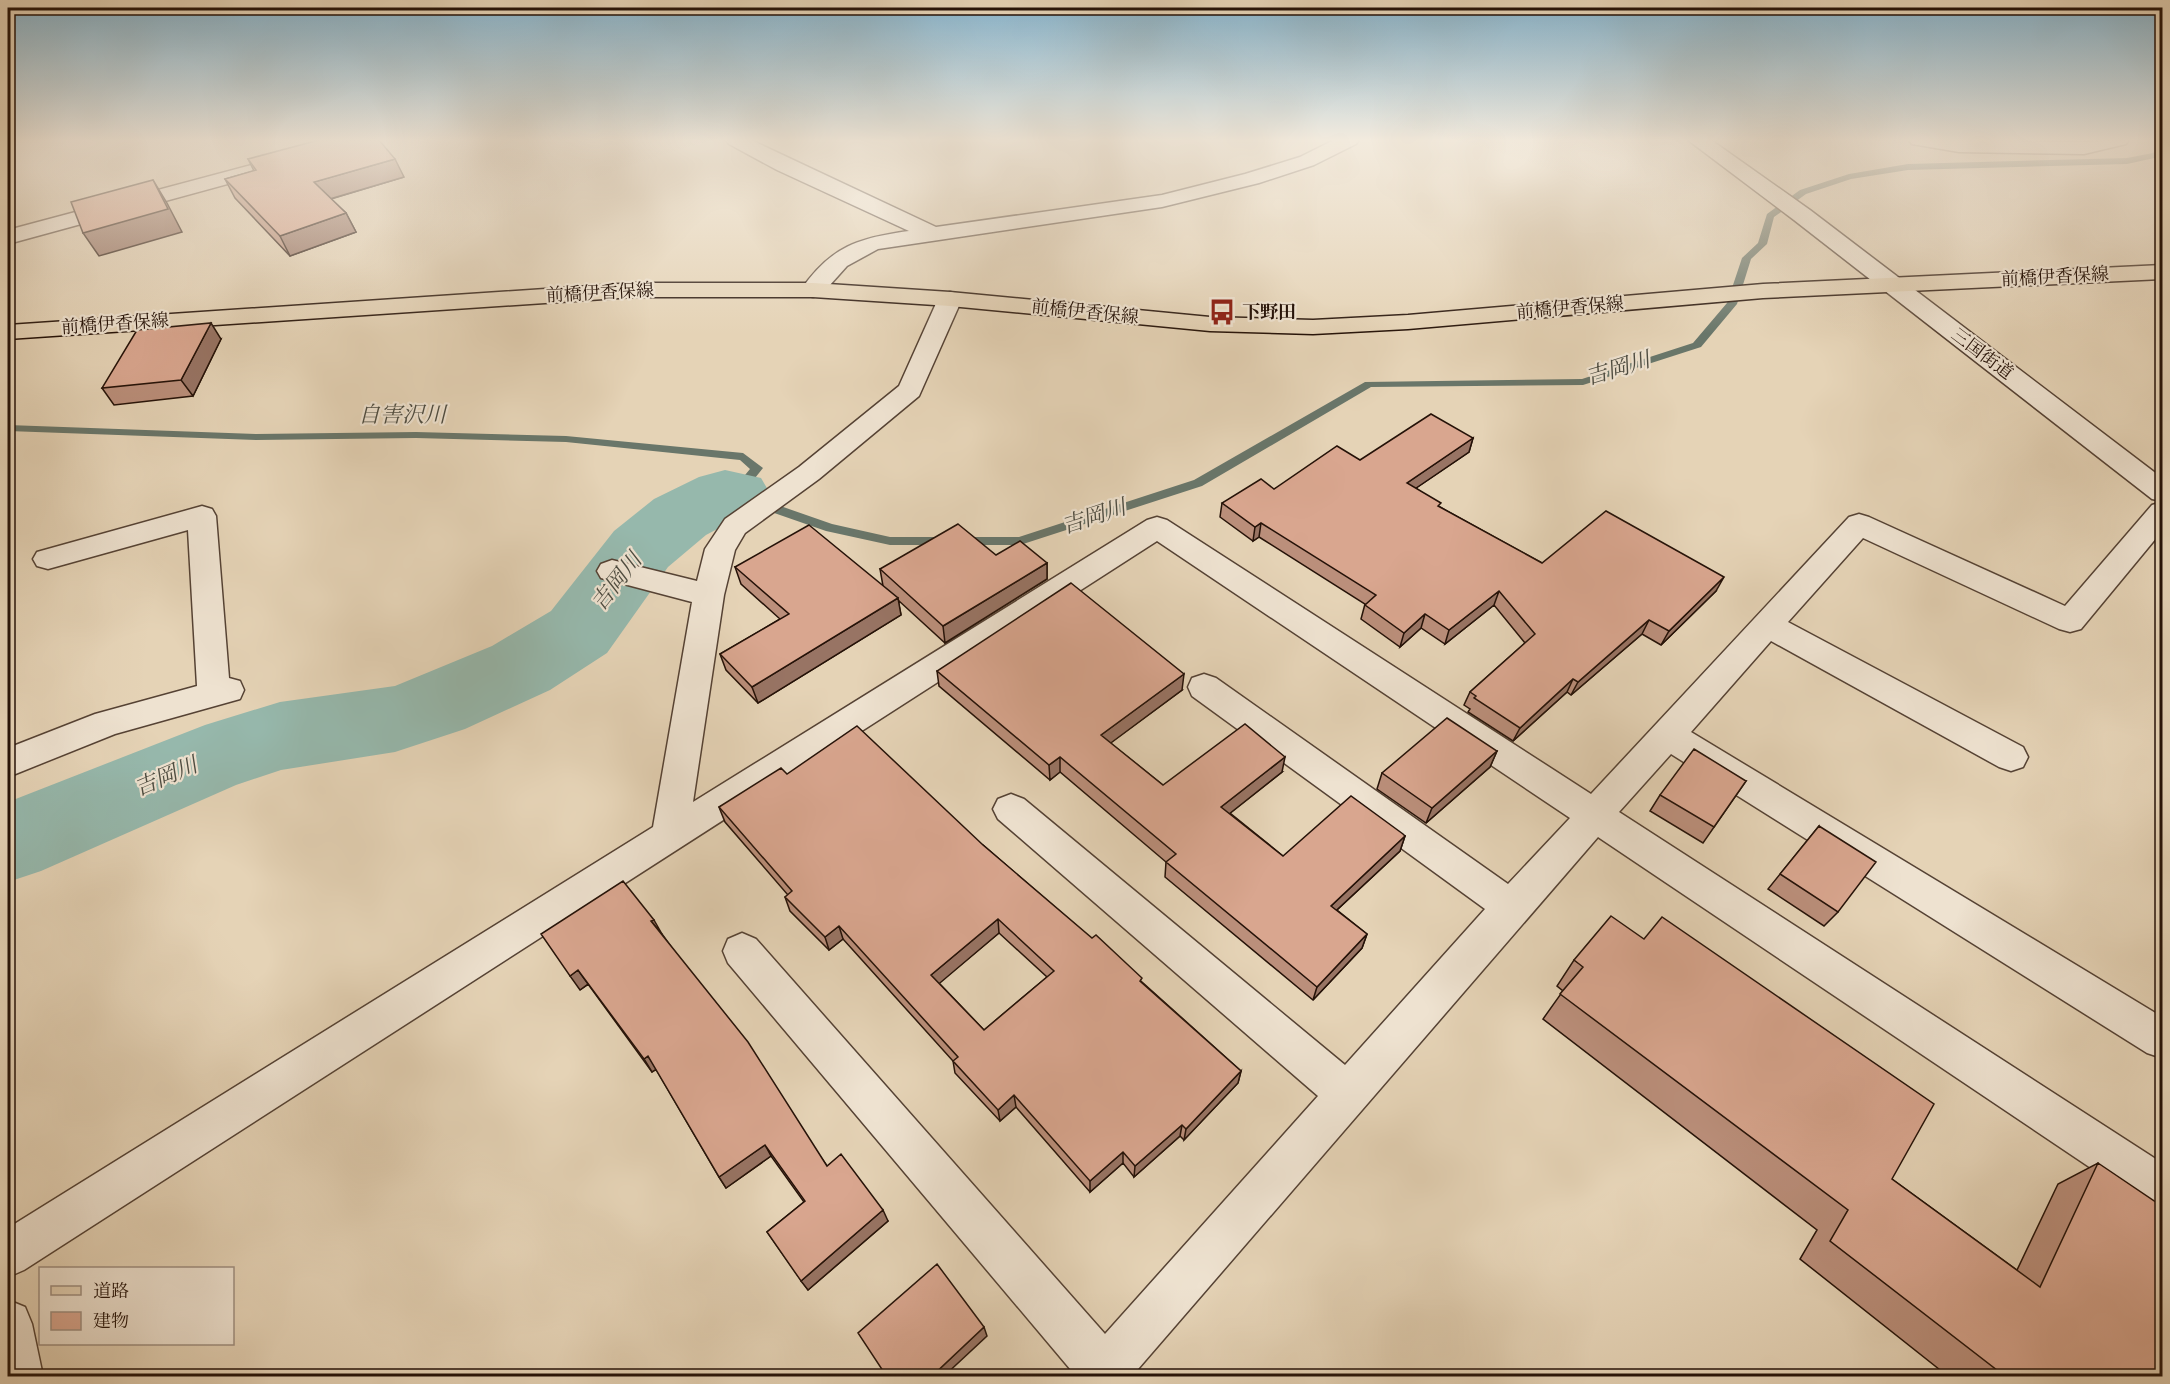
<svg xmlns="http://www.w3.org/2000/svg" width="2170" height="1384" font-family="'Libre Bodoni','Noto Serif JP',serif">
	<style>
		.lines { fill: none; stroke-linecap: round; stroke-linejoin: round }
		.stream { fill: #69766a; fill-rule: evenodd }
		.river { fill: #96b8ac; fill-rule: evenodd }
		.minor-casing { stroke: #554234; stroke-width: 3 }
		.tertiary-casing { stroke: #554234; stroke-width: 3 }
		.primary-casing { stroke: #251208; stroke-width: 3 }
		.minor { fill: #eee2d0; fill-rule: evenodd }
		.tertiary { fill: #eee2d0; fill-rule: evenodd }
		.primary { fill: #e5d3b6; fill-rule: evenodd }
		.wall { fill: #bb8f7b; stroke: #251208; stroke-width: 1.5; fill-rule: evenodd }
		.shaded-wall { fill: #987464; stroke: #251208; stroke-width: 1.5 }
		.building { fill: #d9a68f; stroke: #251208; stroke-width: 1.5; fill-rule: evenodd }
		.labels { text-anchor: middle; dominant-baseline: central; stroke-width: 4.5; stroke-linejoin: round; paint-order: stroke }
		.far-street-label { font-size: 18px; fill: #251208; stroke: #eee2d0 }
		.far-poi-label { font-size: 18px; font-weight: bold; fill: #251208; stroke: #eee2d0; text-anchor: start }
		.water-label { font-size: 22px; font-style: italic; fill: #4d4c41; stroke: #eee2d0 }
	</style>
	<rect width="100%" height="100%" fill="#e5d3b6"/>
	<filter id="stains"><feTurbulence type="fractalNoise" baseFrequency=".00333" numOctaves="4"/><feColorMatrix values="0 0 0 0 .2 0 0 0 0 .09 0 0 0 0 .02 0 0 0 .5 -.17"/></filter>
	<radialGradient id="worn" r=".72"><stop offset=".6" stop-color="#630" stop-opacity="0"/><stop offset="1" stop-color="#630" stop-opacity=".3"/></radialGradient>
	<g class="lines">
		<!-- stream -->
		<path class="stream" d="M2159 147H2162V153L2159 157 2127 164 1908 170 1851 179 1806 194 1774 217 1767 244 1751 259 1737 304 1701 347 1583 385 1371 387 1202 486 1020 545H890L826 531 731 498 729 495 731 492 750 469 740 460 566 442 416 438 256 440 8 431V425L256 434 416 432 566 436 743 453 763 468 743 493 832 524 890 537H1019L1194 480 1365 382 1582 379 1693 343 1727 303 1742 258 1758 243 1767 214 1800 190 1849 174 1908 164 2127 158 2153 153Z"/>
		<!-- river -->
		<path class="river" d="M725 470 761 478 771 495 761 512 736 519 706 535 668 567 607 653 550 690 465 729 395 752 281 770 236 785 41 871 8 882V802L205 725 280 702 395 686 492 646 551 611 614 531 654 499 699 477Z"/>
		<!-- minor casing -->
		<g class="minor-casing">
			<path id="minor" d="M345 140H377L374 144 8 244V230Z
				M726 140H751L936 227 1162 195 1245 174 1300 157 1334 140H1359L1356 144 1314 165 1259 183 1162 207 878 249 847 266 821 295 813 297 805 295 801 290C831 246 859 238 909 231L777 170 729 144Z
				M1909 140 2084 142 2129 140 2126 144 2084 154 1959 152 1912 144Z
				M950 292 958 294 962 299 919 396 819 479 745 533 735 550 724 595 693 802 1147 520 1157 517 1167 520 1591 794 1849 517 1859 514 1869 517 2065 606 2152 505 2162 502V531L2081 629 2070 632 2059 629 1863 538 1788 622 2023 747 2028 757 2023 767 2011 771 1999 767 1771 641 1691 732 2162 1017V1058L2147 1053 1671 754 1619 812 2162 1163V1211L2146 1205 1598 837 1132 1376H1076L728 963 723 951 728 939 742 933 756 939 1105 1334 1318 1096 998 819 993 809 998 799 1011 794 1024 799 1345 1065 1485 909 1192 696 1188 687 1192 678 1204 674 1216 678 1508 884 1570 818 1157 541 24 1270 8 1277V1228L653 827 692 602 601 578 597 571 601 564 612 560 697 581 705 549 725 519 799 467 899 386 938 299 942 294Z
				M202 506 212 509 216 516 229 678 240 681 244 690 240 699 115 734 8 777V748L95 714 197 686 188 530 48 569 37 566 33 559 37 552Z"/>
		</g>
		<!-- tertiary casing -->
		<g class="tertiary-casing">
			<path id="tertiary" d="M1688 140H1711L1810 210 2162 478V501L2152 499 1794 220Z
				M8 1300 25 1307 32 1324 43 1376H8Z"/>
		</g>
		<!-- primary casing -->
		<g class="primary-casing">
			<path id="primary" d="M2162 265V279L1763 298 1408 329 1313 334 1210 331 950 306 813 297H634L8 339V325L634 283H813L950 292 1210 317 1313 320 1408 315 1763 284Z"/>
		</g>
		<!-- minor -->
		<use href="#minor" class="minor"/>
		<!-- tertiary -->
		<use href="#tertiary" class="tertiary"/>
		<!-- primary -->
		<use href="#primary" class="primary"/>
	</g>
	<!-- wall -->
	<path class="wall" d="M248 159 404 177 331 199 346 213 356 232 290 256 235 198 225 179 254 171Z
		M221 339 193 396 114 405 102 388Z
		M1473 438 1469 452 1416 488 1440 507 1542 563 1716 591 1661 645 1642 634 1571 695 1567 692 1513 741 1468 712 1470 709 1464 705 1470 692 1525 643 1494 605 1445 644 1421 628 1400 647 1361 619 1365 604 1259 537 1253 541 1220 517 1222 503 1274 489 1360 460Z
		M996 555 1047 563V579L945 643 898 600 901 615 758 703 726 670 720 654 780 619 741 584 735 567 883 586 880 569Z
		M937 671 1182 690 1110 743 1163 785 1282 772 1230 813 1283 856 1405 836 1400 851 1337 910 1367 934 1362 948 1313 1000 1165 877 1166 862 1060 772 1050 780 939 686Z
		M1497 751 1490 767 1426 823 1377 789 1382 773Z
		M787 774 983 845 1142 982 1241 1071 1238 1083 1184 1140 1180 1136 1134 1177 1123 1163 1090 1192 1016 1107 1000 1121 955 1073 953 1061 843 939 829 950 790 911 785 897 788 895 725 822 719 807ZM999 933 1047 977 984 1030 939 983Z
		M1746 781 1703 843 1650 811 1660 795Z
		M1819 826 1838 912 1824 926 1768 889Z
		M662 934 827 1166 888 1221 808 1290 767 1232 804 1202 771 1156 726 1188 719 1177 656 1069 652 1072 588 984 580 990Z
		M1574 960 1892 1179 2017 1270 2058 1184 2098 1163 2163 1377H1949L1800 1259 1817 1230 1543 1019 1563 991 1557 986Z"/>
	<!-- shaded-wall -->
	<path class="shaded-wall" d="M395 159 404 177 323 201 314 182Z
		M153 180 167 203 182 232 99 256 83 233Z
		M346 213 356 232 290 256 280 236Z
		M211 323 221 339 193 396 181 380Z
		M1473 438 1469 452 1403 497 1407 483Z
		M1261 523 1259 537 1253 541 1255 527Z
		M1047 563V579L945 643 943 626Z
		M1724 577 1716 591 1661 645 1669 631Z
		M1499 591 1494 605 1445 644 1449 630Z
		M898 598 901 615 758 703 752 687Z
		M1425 614 1421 628 1400 647 1404 633Z
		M1649 620 1642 634 1571 695 1578 682Z
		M1184 674 1182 690 1100 751 1101 735Z
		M1573 679 1567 692 1513 741 1520 728Z
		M1497 751 1490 767 1426 823 1432 808Z
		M1060 757V772L1050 780 1049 765Z
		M1285 757 1282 772 1219 822 1221 807Z
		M1405 836 1400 851 1326 920 1331 906Z
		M998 919 999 933 934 988 931 975Z
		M654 920 662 934 651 921Z
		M839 926 843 939 829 950 825 937Z
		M1367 934 1362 948 1313 1000 1317 987Z
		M578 970 588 984 580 990 570 976Z
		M648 1056 657 1069 652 1072 644 1059Z
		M1241 1071 1238 1083 1184 1140 1186 1129Z
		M1014 1095 1016 1107 1000 1121 998 1110Z
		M1182 1125 1180 1136 1134 1177 1135 1166Z
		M765 1145 771 1156 726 1188 719 1177Z
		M1123 1152V1163L1090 1192V1181Z
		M883 1210 888 1221 808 1290 801 1281Z
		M984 1327 987 1336 943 1377H931Z"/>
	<!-- building -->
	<path class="building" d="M319 140H379L395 159 314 182 346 213 280 236 225 179 256 170 248 159Z
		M153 180 168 209 83 233 71 202Z
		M211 323 181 380 102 388 137 330Z
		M1431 414 1473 438 1407 483 1441 503 1438 506 1542 563 1606 511 1724 577 1669 631 1649 620 1578 682 1573 679 1520 728 1474 698 1476 696 1470 692 1535 634 1499 591 1449 630 1425 614 1404 633 1365 605 1376 595 1261 523 1255 527 1222 503 1261 479 1274 489 1337 446 1360 460Z
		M958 524 996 555 1020 541 1047 563 943 626 880 569Z
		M809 525 898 598 752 687 720 654 789 614 735 567Z
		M1071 583 1184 674 1101 735 1163 785 1245 724 1285 757 1221 807 1283 856 1351 796 1403 834 1405 836 1331 906 1367 934 1317 987 1166 862 1176 854 1060 757 1049 765 937 671Z
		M1447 718 1497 751 1432 808 1382 773Z
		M857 726 983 845 1092 938 1096 935 1142 978 1140 981 1241 1071 1186 1129 1182 1125 1135 1166 1123 1152 1090 1181 1014 1095 998 1110 953 1061 958 1057 839 926 825 937 785 897 792 891 719 807 781 768 787 774ZM998 919 1054 971 984 1030 931 975Z
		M1694 749 1746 781 1714 827 1660 795Z
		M1819 826 1876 862 1838 912 1780 874Z
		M623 881 654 920 651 921 748 1042 827 1166 841 1154 883 1210 801 1281 767 1232 805 1201 765 1145 719 1177 648 1056 644 1059 578 970 570 976 541 934Z
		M1611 916 1644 939 1662 917 1934 1104 1892 1179 2040 1287 2098 1163 2163 1207V1377H2006L1830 1241 1848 1210 1560 994 1583 967 1574 960Z
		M937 1264 984 1327 931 1377H887L858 1333Z"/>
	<!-- sky -->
	<linearGradient id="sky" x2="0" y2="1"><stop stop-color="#87b6d0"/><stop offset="0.42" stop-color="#f3ebde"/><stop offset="1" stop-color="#f3ebde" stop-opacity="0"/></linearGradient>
	<rect width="2170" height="334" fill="url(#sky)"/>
	<!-- icons -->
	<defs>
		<g id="bus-bare" transform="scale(2.07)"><path d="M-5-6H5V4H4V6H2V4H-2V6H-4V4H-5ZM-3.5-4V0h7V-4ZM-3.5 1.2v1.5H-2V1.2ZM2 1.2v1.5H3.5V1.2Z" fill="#8f2418" stroke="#eee2d0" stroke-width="2.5" paint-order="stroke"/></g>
	</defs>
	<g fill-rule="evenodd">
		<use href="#bus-bare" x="1222" y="312"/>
	</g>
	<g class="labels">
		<!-- far-street labels -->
		<g class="far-street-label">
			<text transform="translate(2055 277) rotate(-3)">前橋伊香保線</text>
			<text transform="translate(600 293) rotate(-3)">前橋伊香保線</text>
			<text transform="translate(1570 308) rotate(-5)">前橋伊香保線</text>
			<text transform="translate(1085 312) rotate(6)">前橋伊香保線</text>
			<text transform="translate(115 324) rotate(-4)">前橋伊香保線</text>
			<text transform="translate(1982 354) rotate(37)">三国街道</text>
		</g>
		<!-- far-poi labels -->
		<g class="far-poi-label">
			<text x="1242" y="312">下野田</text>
		</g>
		<!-- water labels -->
		<g class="water-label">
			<text transform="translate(1618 369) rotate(-17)">吉岡川</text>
			<text x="402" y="415">自害沢川</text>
			<text transform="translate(1094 517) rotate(-18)">吉岡川</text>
			<text transform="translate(617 582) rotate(-52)">吉岡川</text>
			<text transform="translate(166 777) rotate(-23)">吉岡川</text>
		</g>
	</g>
	<!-- margin -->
	<rect width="2170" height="1384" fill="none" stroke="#e5d3b6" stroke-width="30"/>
	<rect x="9" y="9" width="2152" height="1366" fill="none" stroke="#251208" stroke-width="3"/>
	<rect x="15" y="15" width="2140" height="1354" fill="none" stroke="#251208" stroke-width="1.5"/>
	<!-- legend -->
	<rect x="39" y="1267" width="195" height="78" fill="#eee2d0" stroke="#9e8f80" stroke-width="1.5"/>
	<rect x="51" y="1286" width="30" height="9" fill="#e5d3b6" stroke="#9e8f80" stroke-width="1.5"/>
	<text x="93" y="1297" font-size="18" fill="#251208">道路</text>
	<rect x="51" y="1312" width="30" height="18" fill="#d9a68f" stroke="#9e8f80" stroke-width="1.5"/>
	<text x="93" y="1327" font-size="18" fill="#251208">建物</text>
	<rect width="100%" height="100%" filter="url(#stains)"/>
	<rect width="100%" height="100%" fill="url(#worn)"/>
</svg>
